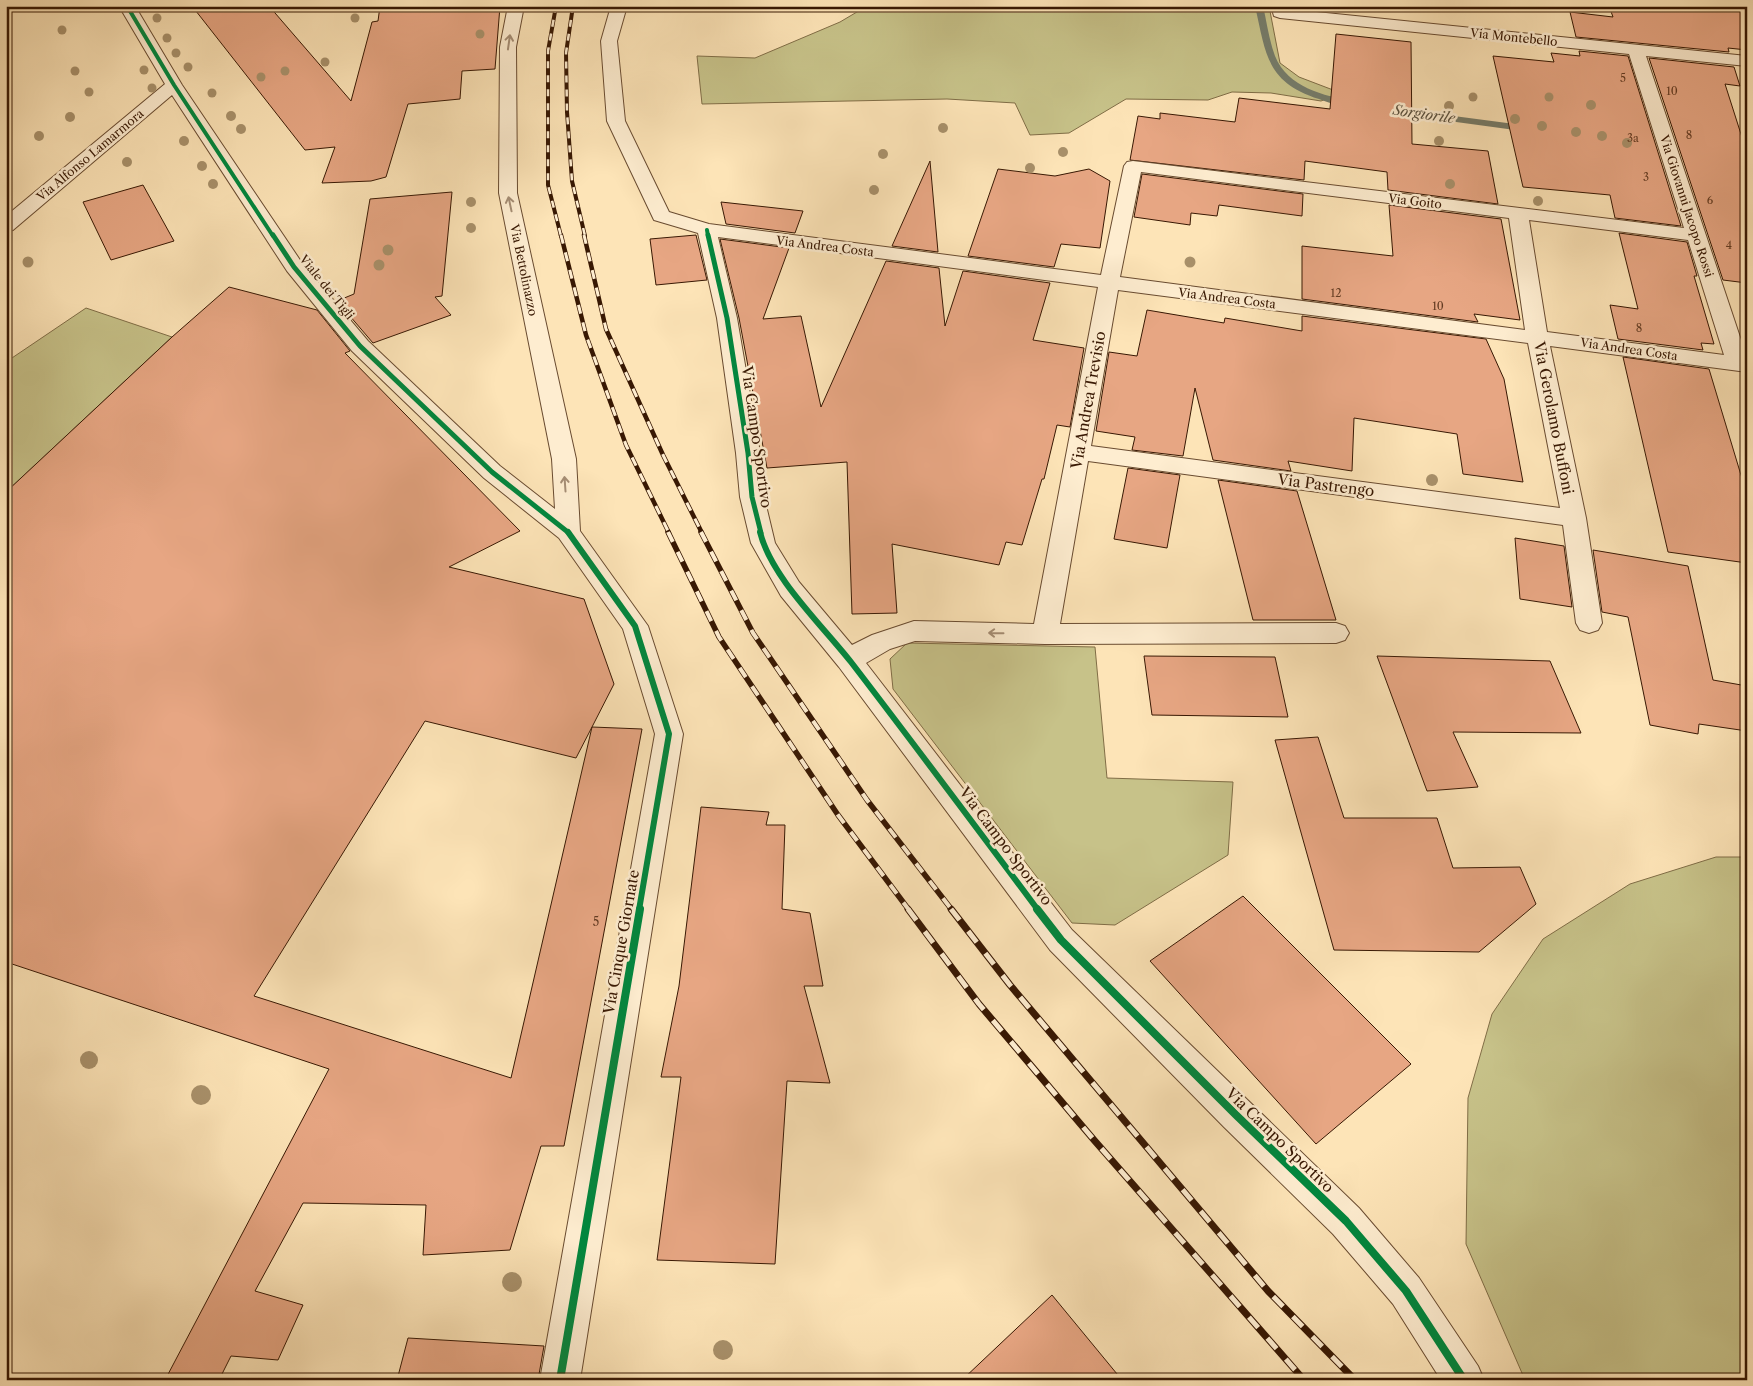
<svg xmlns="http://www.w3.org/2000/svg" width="1753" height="1386" font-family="'Libre Caslon Text',serif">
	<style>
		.green { fill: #c7c289; stroke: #806d46 }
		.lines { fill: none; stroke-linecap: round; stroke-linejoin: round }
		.stream { fill: #767c6a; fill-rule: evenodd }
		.building { fill: #e7a683; stroke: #381803; fill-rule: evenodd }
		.street-casing { stroke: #694b30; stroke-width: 2 }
		.street { fill: #feedd0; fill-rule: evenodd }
		.rail-far3-casing { stroke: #381803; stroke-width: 4 }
		.rail-far2-casing { stroke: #381803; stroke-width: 4.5 }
		.rail-far1-casing { stroke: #381803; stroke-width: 5.5 }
		.rail-casing { stroke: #381803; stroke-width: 7 }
		.rail-far3 { stroke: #feedd0; stroke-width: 2.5; stroke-dasharray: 7; stroke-linecap: butt }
		.rail-far2 { stroke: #feedd0; stroke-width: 3; stroke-dasharray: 9; stroke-linecap: butt }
		.rail-far1 { stroke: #feedd0; stroke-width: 4; stroke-dasharray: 11; stroke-linecap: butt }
		.rail { stroke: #feedd0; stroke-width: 5; stroke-dasharray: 14; stroke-linecap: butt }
		.cycleway-far3-casing { stroke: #feedd0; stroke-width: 5.5 }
		.cycleway-far2-casing { stroke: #feedd0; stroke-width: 8 }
		.cycleway-far1-casing { stroke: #feedd0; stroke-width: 9 }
		.cycleway-casing { stroke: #feedd0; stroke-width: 11 }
		.cycleway-far3 { stroke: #00873e; stroke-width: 4 }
		.cycleway-far2 { stroke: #00873e; stroke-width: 5 }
		.cycleway-far1 { stroke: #00873e; stroke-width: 6 }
		.cycleway { stroke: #00873e; stroke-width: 8 }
		.tree { fill: #a8906a }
		.oneway { stroke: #a58d74 }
		.labels { text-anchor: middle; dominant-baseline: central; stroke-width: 5; stroke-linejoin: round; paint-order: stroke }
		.far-number-label { font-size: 11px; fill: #643c23 }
		.far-street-label { font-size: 12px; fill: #381803; stroke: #feedd0 }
		.number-label { font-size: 12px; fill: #643c23 }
		.far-water-label { font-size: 14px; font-style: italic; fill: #5c523f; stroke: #feedd0 }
		.street-label { font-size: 15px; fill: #381803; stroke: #feedd0 }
	</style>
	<rect width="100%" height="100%" fill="#fde4b7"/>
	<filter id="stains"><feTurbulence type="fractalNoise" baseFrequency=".004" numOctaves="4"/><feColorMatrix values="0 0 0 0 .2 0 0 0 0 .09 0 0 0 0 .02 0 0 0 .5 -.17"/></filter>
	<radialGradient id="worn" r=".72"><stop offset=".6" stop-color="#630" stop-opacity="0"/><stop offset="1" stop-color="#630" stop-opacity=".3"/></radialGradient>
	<!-- green -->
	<path class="green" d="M867 6H1269L1280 63 1299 77 1341 93 1321 101 1271 93 1232 92 1208 100 1126 99 1069 133 1030 135 1015 103 947 99 702 104 697 56 755 58 840 22Z
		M86 308 172 337 6 492V362Z
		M907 643 1095 647 1107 778 1233 782 1228 855 1115 925 1072 923 893 689 890 659Z
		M1716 857H1747V1380H1525L1466 1244 1468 1098 1492 1014 1543 939 1630 884Z"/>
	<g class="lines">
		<!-- stream -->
		<path class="stream" d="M1255 6H1263C1267 23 1269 40 1275 56 1288 88 1324 95 1353 102V106C1343 108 1329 103 1319 99 1266 82 1266 54 1255 6Z
			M1393 108 1529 126 1534 129 1529 132 1390 113 1388 111Z"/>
	</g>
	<!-- building -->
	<path class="building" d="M192 6H269L351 101 372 22 378 21 380 6H500L495 69 462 71 460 99 408 104 386 177 371 181 322 183 335 147 305 150Z
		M1609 6H1747V50L1728 48 1729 52 1576 37 1570 12 1613 17Z
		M1336 34 1411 42 1412 144 1488 151 1498 204 1388 190 1387 172 1305 161 1304 180 1130 160 1138 116 1160 119V113L1235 122 1239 98 1330 109Z
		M1579 51 1628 56 1681 226 1615 218 1610 195 1523 187 1493 56 1554 62 1551 53 1580 56Z
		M1649 58 1734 67 1740 86 1725 84 1747 153V283L1723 280Z
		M930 161 938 252 892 246Z
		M998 169 1055 176 1089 169 1110 181 1100 248 1061 244 1054 267 968 256Z
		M1142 174 1303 194 1302 216 1219 205 1217 216 1191 213 1190 225 1134 217Z
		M143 185 174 241 111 260 83 202Z
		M452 192 442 296 435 297 451 315 373 343 337 301 354 294 370 199Z
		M721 202 803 211 795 233 726 224Z
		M1389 205 1501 219 1520 320 1474 314 1478 322 1302 299V246L1393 256Z
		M1619 233 1687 242 1697 276H1694L1714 344 1701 343 1703 350 1618 339 1610 305 1638 309Z
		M696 235 707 280 656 285 650 239Z
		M720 239 789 248 763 319 801 316 821 407 886 261 939 268 945 326 963 271 1050 283 1033 340 1084 348 1070 427 1057 425 1044 479H1042L1022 545 1006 542 999 565 892 544 897 613 852 614 847 462 767 468 739 318Z
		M229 287 317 310 350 351 345 353 520 531 449 567 584 599 614 684 592 727 642 729 564 1146H541L510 1250 423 1255 426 1205 303 1203 255 1291 303 1305 278 1360 231 1356 219 1380H165L329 1069 6 962V492L172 337ZM425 721 576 758 592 727 511 1078 254 996Z
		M1147 310 1224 323 1225 318 1302 331V316L1486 339 1504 379 1523 482 1463 474 1457 434 1354 418 1352 471 1288 461 1291 471 1213 460 1195 388 1183 456 1132 450 1135 437 1096 431 1109 352 1137 356Z
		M1623 357 1709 369 1747 495V563L1668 552Z
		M1128 468 1180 475 1167 548 1114 539Z
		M1218 480 1297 491 1336 620H1253Z
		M1515 538 1564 546 1572 607 1520 599Z
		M1593 550 1688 566 1713 680 1747 686V731L1699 724 1698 734 1650 725 1628 617 1602 612Z
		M1144 656 1275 657 1288 717 1152 715Z
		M1377 656 1550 661 1581 733 1453 732 1478 787 1427 791Z
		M1318 737 1344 818H1437L1453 868 1520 867 1536 904 1479 952 1334 950 1275 740Z
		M701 807 769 812 766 825H785L782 909 810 913 823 986H804L830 1083 787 1081 775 1264 657 1260 681 1077H661L679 986Z
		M1243 896 1411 1064 1316 1144 1150 961Z
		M1052 1295 1122 1380H962Z
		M408 1338 544 1346 538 1380H397Z"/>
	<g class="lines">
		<!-- street casing -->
		<g class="street-casing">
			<path id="street" d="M119 6H135L182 85 302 263 368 341 500 466 555 509 552 459 499 193 500 47 508 6H524L516 47 517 193 576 459 580 531 648 626 683 734 580 1380H540L655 734 623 629 559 538 484 478 352 351 287 271 172 95 13 230 6 232V216L165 84Z
				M611 6H627L617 41 625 121 669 212 709 224 1101 275 1124 166 1127 162 1133 161 1684 228 1629 54 1280 18 1274 16 1271 6H1287V9L1747 56V66L1646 56 1747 358V372L1550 346 1586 518 1602 623 1598 630 1589 633 1580 630 1576 623 1563 525 1088 461 1060 624 1336 623 1345 626 1349 633 1345 640 1336 643 1045 644 915 641 890 649 866 663 1072 930 1359 1208 1419 1278 1478 1366 1484 1380H1441L1393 1304 1333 1234 1224 1127 1050 950 839 667 781 596 751 543 740 497 736 453 717 318 698 233 654 220 607 121 601 41ZM1141 172 1509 218 1525 330 1120 277ZM1529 220 1688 240 1724 355 1547 332ZM718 237 1098 287 1034 624 914 621 872 635 852 645 799 582 775 543 764 497 760 453 737 318ZM1118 290 1528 343 1560 508 1091 446Z"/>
		</g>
		<!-- street -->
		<use href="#street" class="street"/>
		<!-- rail-far3 casing -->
		<g class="rail-far3-casing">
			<path id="rail-far3" d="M556 6 548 51V185L561 236
				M573 6 566 53 567 112 572 181 585 236"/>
		</g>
		<!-- rail-far2 casing -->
		<g class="rail-far2-casing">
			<path id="rail-far2" d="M561 235 586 335 626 445 669 533
				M584 235 606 329 663 455 702 533"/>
		</g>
		<!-- rail-far1 casing -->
		<g class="rail-far1-casing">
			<path id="rail-far1" d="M668 532 719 637 838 815 909 910
				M701 532 753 633 867 800 952 910"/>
		</g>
		<!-- rail casing -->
		<g class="rail-casing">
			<path id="rail" d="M908 909 979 1004 1094 1140 1304 1380
				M951 909 1010 985 1268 1291 1355 1380"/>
		</g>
		<!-- rail-far3 -->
		<use href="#rail-far3" class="rail-far3"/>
		<!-- rail-far2 -->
		<use href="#rail-far2" class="rail-far2"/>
		<!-- rail-far1 -->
		<use href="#rail-far1" class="rail-far1"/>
		<!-- rail -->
		<use href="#rail" class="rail"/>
		<!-- cycleway-far3 casing -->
		<g class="cycleway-far3-casing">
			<path id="cycleway-far3" d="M127 6 174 85 273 236
				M707 230 708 236"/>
		</g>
		<!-- cycleway-far2 casing -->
		<g class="cycleway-far2-casing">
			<path id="cycleway-far2" d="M273 235 294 267 360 346 492 472 569 533
				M708 235 727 318 748 453 752 497 761 533"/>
		</g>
		<!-- cycleway-far1 casing -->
		<g class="cycleway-far1-casing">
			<path id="cycleway-far1" d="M568 532 635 626 669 734 639 910
				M760 532C771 577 822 625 851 662 914 744 976 827 1038 910"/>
		</g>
		<!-- cycleway casing -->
		<g class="cycleway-casing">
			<path id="cycleway" d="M1037 909 1061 940 1236 1115 1346 1221 1406 1291 1464 1380
				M560 1380 640 909"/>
		</g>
		<!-- cycleway-far3 -->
		<use href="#cycleway-far3" class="cycleway-far3"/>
		<!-- cycleway-far2 -->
		<use href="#cycleway-far2" class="cycleway-far2"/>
		<!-- cycleway-far1 -->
		<use href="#cycleway-far1" class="cycleway-far1"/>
		<!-- cycleway -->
		<use href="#cycleway" class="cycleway"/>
	</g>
	<!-- trees -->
	<g class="tree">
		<circle cx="157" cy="18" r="4.5"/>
		<circle cx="355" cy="18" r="4.5"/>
		<circle cx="62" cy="30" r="4.5"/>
		<circle cx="480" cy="34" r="4.5"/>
		<circle cx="167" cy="38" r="4.5"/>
		<circle cx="176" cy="53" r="4.5"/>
		<circle cx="325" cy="62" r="4.5"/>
		<circle cx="188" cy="67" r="4.5"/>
		<circle cx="144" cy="70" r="4.5"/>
		<circle cx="75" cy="71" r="4.5"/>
		<circle cx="285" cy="71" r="4.5"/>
		<circle cx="261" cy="77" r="4.5"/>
		<circle cx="152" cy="88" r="4.5"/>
		<circle cx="89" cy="92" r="4.5"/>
		<circle cx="212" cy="93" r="4.5"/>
		<circle cx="1473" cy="97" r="4.5"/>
		<circle cx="1549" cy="97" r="4.5"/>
		<circle cx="1591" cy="105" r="5"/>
		<circle cx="1449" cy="106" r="5"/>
		<circle cx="231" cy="116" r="5"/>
		<circle cx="70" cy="117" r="5"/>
		<circle cx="1515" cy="119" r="5"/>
		<circle cx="1542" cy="126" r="5"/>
		<circle cx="943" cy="128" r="5"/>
		<circle cx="241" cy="129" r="5"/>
		<circle cx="1576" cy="132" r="5"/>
		<circle cx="39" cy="136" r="5"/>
		<circle cx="1602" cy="136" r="5"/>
		<circle cx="184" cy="141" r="5"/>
		<circle cx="1439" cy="141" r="5"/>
		<circle cx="1627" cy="143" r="5"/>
		<circle cx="1063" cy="152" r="5"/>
		<circle cx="883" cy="154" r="5"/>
		<circle cx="127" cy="162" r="5"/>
		<circle cx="202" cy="166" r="5"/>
		<circle cx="1030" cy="168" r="5"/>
		<circle cx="213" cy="184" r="5"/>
		<circle cx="1450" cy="184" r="5"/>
		<circle cx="874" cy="190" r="5"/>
		<circle cx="1538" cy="201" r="5"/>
		<circle cx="471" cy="202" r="5"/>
		<circle cx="471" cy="228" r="5"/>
		<circle cx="388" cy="250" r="5.5"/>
		<circle cx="28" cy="262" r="5.5"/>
		<circle cx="1190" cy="262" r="5.5"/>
		<circle cx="379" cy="265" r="5.5"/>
		<circle cx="1432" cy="480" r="6"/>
		<circle cx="89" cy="1060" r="9"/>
		<circle cx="201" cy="1095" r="10"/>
		<circle cx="512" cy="1282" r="10"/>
		<circle cx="723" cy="1350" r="10"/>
	</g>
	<!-- one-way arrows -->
	<defs><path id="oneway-shaft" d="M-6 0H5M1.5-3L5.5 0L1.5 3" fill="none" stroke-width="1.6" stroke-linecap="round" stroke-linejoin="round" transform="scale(1.25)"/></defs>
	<g class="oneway">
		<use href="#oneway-shaft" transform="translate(509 42) rotate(-82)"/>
		<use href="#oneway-shaft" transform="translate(510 204) rotate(-102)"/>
		<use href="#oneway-shaft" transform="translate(565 484) rotate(-94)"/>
		<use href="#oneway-shaft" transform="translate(996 633) rotate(-179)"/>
	</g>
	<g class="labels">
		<!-- far-number labels -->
		<g class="far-number-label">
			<text x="1623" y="78">5</text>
			<text x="1672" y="91">10</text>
			<text x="1689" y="135">8</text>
			<text x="1633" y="138">3a</text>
			<text x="1646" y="177">3</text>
			<text x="1710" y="200">6</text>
			<text x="1729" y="245">4</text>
			<text x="1336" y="293">12</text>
			<text x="1438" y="306">10</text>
			<text x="1639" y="328">8</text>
		</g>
		<!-- far-street labels -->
		<g class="far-street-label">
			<text transform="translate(1514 37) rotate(6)">Via Montebello</text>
			<text transform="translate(90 155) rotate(-40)">Via Alfonso Lamarmora</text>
			<text transform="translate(1415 201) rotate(7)">Via Goito</text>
			<text transform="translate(1687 206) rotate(72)">Via Giovanni Jacopo Rossi</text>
			<text transform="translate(825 246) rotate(7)">Via Andrea Costa</text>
			<text transform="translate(524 270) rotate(78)">Via Bettolinazzo</text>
			<text transform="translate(327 287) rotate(51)">Viale dei Tigli</text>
			<text transform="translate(1227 298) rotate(7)">Via Andrea Costa</text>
			<text transform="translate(1629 349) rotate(8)">Via Andrea Costa</text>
		</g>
		<!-- number labels -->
		<g class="number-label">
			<text x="596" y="921">5</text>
		</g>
		<!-- far-water labels -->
		<g class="far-water-label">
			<text transform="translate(1424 114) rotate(8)">Sorgiorile</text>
		</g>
		<!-- street labels -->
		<g class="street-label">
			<text transform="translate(1088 400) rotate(-80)">Via Andrea Trevisio</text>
			<text transform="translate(1554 418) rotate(79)">Via Gerolamo Buffoni</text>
			<text transform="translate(757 437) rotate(82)">Via Campo Sportivo</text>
			<text transform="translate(1326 485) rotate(7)">Via Pastrengo</text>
			<text transform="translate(1006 846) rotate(53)">Via Campo Sportivo</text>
			<text transform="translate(621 942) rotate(-80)">Via Cinque Giornate</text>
			<text transform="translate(1280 1140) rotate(44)">Via Campo Sportivo</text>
		</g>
	</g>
	<!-- margin -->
	<rect width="1753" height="1386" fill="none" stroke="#fde4b7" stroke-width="25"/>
	<rect x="8" y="8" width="1738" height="1371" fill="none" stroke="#381803" stroke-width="2.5"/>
	<rect x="12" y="12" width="1728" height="1361" fill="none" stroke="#381803"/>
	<rect width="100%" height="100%" filter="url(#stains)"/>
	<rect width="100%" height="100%" fill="url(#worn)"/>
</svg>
